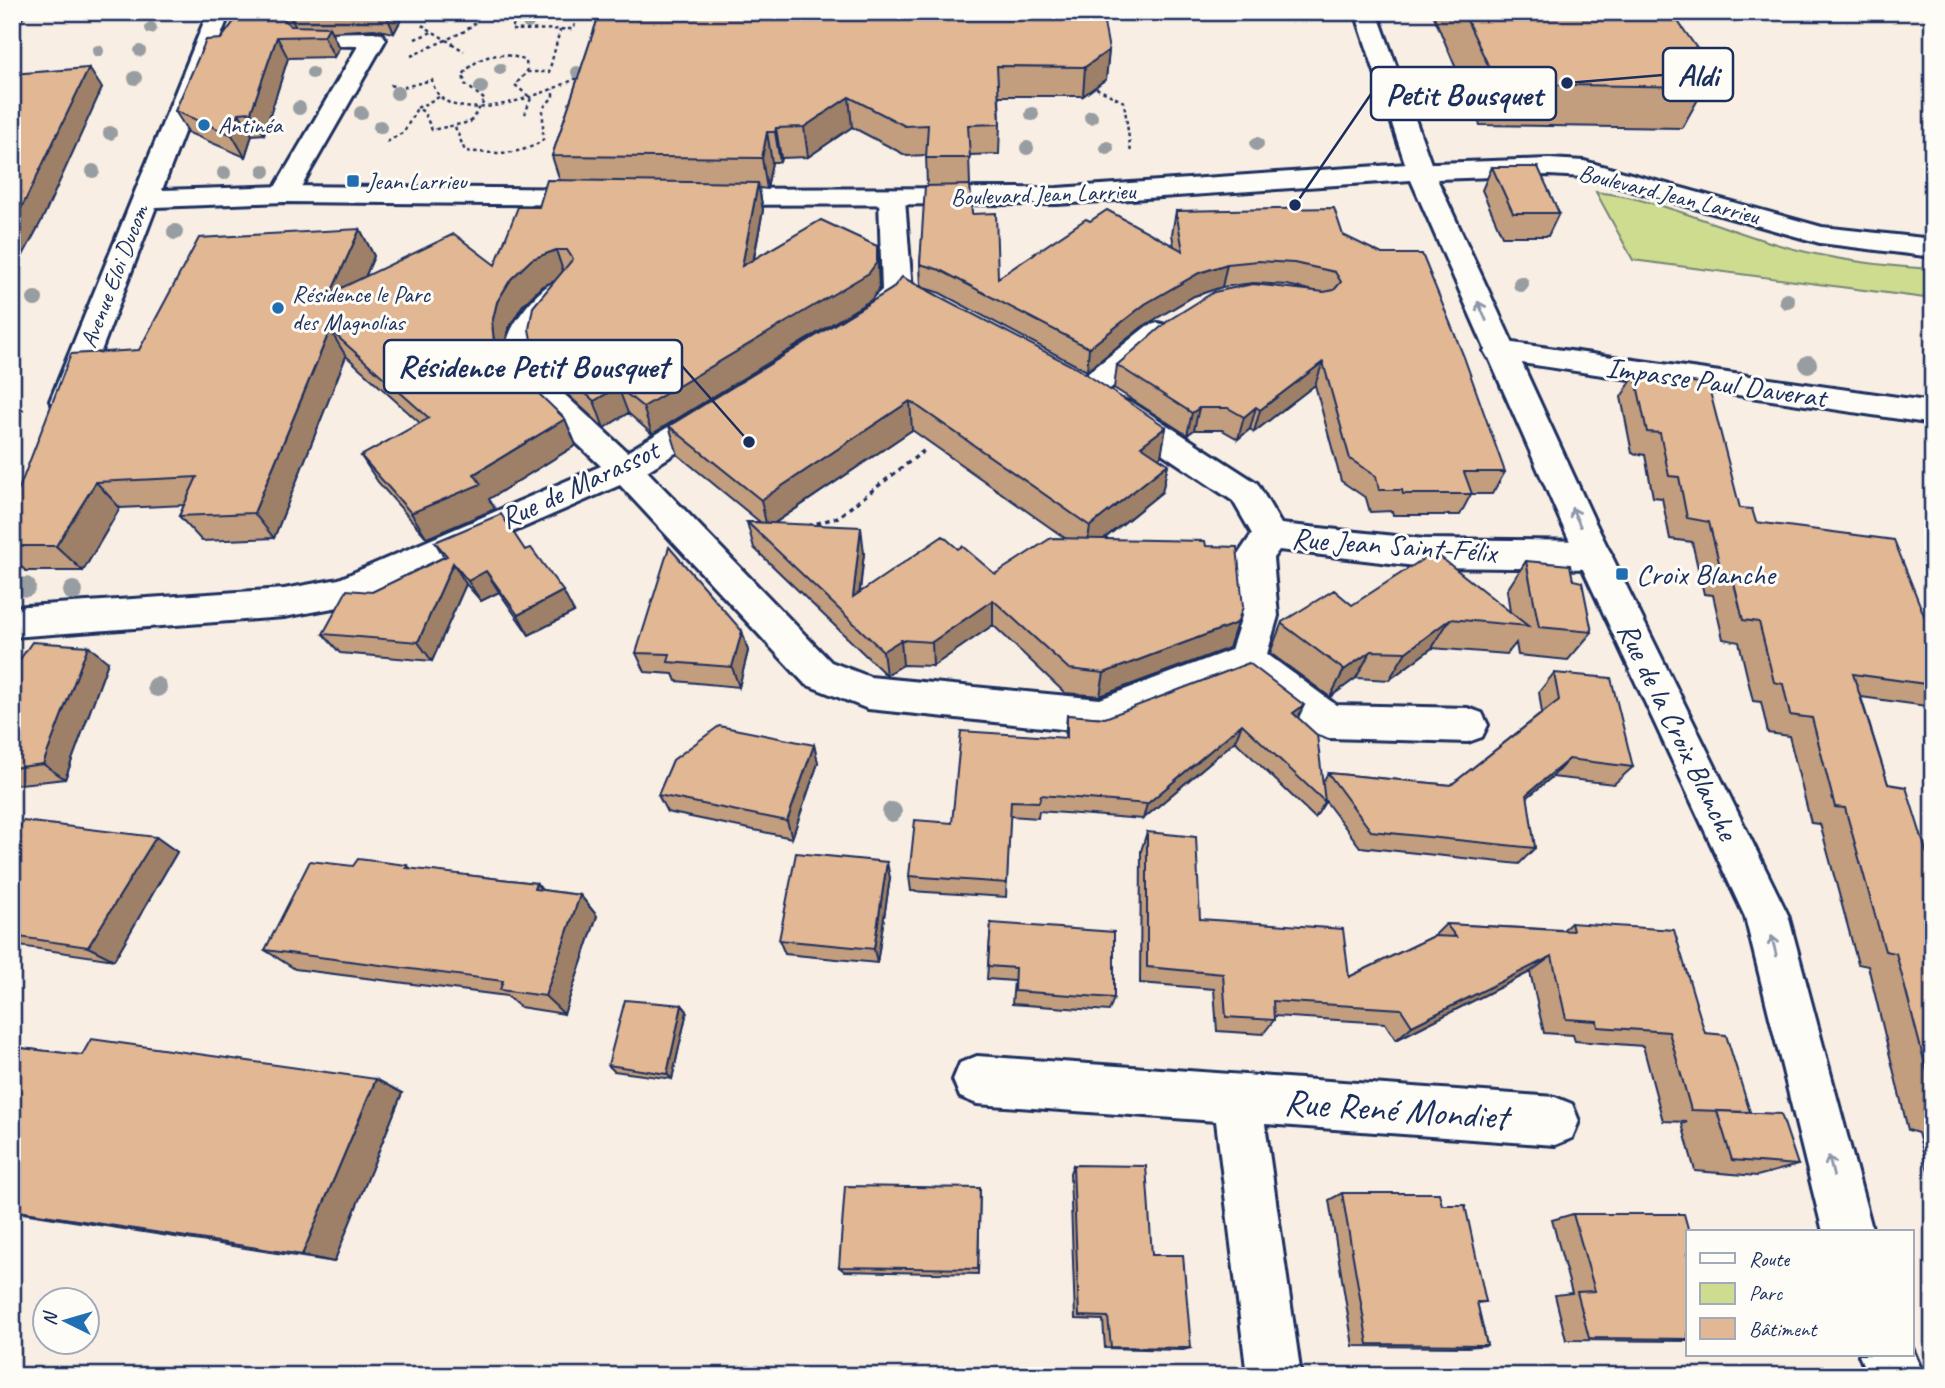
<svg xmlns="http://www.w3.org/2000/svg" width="1945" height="1388" font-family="Caveat,sans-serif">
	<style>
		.green { fill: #cedc8f; stroke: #748676; stroke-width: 2 }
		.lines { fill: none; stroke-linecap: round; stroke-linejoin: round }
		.minor-casing { stroke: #1b2f5e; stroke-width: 6 }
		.tertiary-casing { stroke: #1b2f5e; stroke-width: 6 }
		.path-far1 { stroke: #1b2f5e; stroke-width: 2.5; stroke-dasharray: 3.5 3.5; stroke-linecap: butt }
		.path { stroke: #1b2f5e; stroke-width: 3.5; stroke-dasharray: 4.5 4.5; stroke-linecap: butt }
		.minor { fill: #fdfcf7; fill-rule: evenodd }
		.tertiary { fill: #fdfcf7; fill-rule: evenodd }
		.tree { fill: #979da0 }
		.wall { fill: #c29d7e; stroke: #1b2f5e; stroke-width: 2; fill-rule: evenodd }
		.shaded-wall { fill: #9e8067; stroke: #1b2f5e; stroke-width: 2 }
		.building { fill: #e2b793; stroke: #1b2f5e; stroke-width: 2 }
		.oneway { stroke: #8c96aa }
		.poi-dot { fill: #1f6fb2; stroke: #fdfcf7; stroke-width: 2.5 }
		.labels { text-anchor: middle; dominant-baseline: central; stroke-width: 6; stroke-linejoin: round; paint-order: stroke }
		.far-poi-label { font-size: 24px; fill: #1b2f5e; stroke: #fdfcf7; text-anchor: start }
		.far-street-label { font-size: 24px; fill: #1b2f5e; stroke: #fdfcf7 }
		.street-label { font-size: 30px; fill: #1b2f5e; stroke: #fdfcf7 }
		.poi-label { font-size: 30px; fill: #1b2f5e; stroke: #fdfcf7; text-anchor: start }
		.near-street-label { font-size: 37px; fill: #1b2f5e; stroke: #fdfcf7 }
		.leader { fill: none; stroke: #1b2f5e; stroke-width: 2.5 }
		.callout-dot { fill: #1b2f5e; stroke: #fdfcf7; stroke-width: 2.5 }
		.callout { fill: #fdfcf7; stroke: #1b2f5e; stroke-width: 2.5 }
		.callout-label { font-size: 32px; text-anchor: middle; font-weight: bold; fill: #1b2f5e }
	</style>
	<rect width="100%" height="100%" fill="#f8eee3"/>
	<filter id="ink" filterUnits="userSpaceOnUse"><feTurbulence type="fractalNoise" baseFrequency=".0143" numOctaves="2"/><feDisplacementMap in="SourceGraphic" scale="14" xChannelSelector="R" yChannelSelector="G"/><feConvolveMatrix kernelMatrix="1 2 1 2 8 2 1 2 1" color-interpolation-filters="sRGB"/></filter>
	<g filter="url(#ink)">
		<!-- green -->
		<path class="green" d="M1596 192C1661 199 1721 229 1783 246 1832 260 1883 266 1933 269V299L1633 260Z"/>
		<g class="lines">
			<!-- minor casing -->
			<g class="minor-casing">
				<path id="minor" d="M1355 12H1377L1434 172 1430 178H1412L1408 172Z
					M374 32 382 34 386 39 297 194 293 200H275L271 194 358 46 301 45 297 40 301 35 309 33Z
					M892 191 902 193 905 199 912 291 893 316 865 330 854 327 850 320 882 290 879 199 882 193Z
					M566 277 576 280 580 286 542 327 537 348 538 362 541 373 627 452 708 403 719 400 730 403 735 411 730 419 647 471 831 662 870 677 1100 699 1231 650 1242 616 1237 556 1252 534 1233 501 1111 419 1106 411 1111 403 1122 400 1133 403 1257 483 1281 524 1424 539 1594 541 1606 545 1612 555 1606 565 1594 569 1424 567 1279 550 1273 558 1278 616 1267 654 1336 705 1468 708 1482 713 1488 725 1482 737 1468 742 1329 738 1315 733 1243 678 1101 733 868 709 805 684 620 485 344 606 284 617 12 637V607L284 589 339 579 601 466C584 450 567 434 550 418 516 386 487 360 521 314 532 299 548 281 566 277Z
					M1158 323 1169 326 1173 333 1169 340 1100 397 1089 400 1078 397 1073 389 1078 381 1147 326Z
					M1499 341 1933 402V424L1488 358 1484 351 1488 344Z
					M977 1056 1555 1097 1572 1104 1579 1121 1572 1138 1555 1145 1265 1124 1301 1376H1247L1216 1121 977 1104 960 1097 953 1080 960 1063Z"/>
			</g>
			<!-- tertiary casing -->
			<g class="tertiary-casing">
				<path id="tertiary" d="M208 12H230L162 190 284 186 593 189 603 191 606 197 603 203 593 205 284 202 156 207 82 401 77 409 66 412 55 409 50 401Z
					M1549 159 1584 161 1822 227 1933 239V257L1820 243 1584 177 1549 175 1437 179 1595 522 1788 915 1873 1232H1823L1745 917 1561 522 1411 180 1057 204 709 205 699 203 696 197 699 191 709 189 1057 188 1407 164Z
					M1912 1348 1924 1376H1868L1859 1355H1912Z"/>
			</g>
			<!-- path-far1 -->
			<path class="path-far1" d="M520 12 511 30 573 29 580 12
				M422 25 464 51
				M415 39 432 32
				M411 56 465 31 475 23
				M527 72H549L560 30
				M390 85 400 88 432 80C443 136 550 92 581 76
				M1090 85 1124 102 1131 153
				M439 97 417 108 424 112 432 130 470 122 485 100 465 84 463 75C478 54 503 50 526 61L527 72 515 85 531 98 525 114
				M455 127 465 151C493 153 519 157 543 140V108L553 97V89
				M387 142 404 132 417 108"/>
			<!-- path -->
			<path class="path" d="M12 436 23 409
				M808 526 838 517 925 450"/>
			<!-- minor -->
			<use href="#minor" class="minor"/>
			<!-- tertiary -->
			<use href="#tertiary" class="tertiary"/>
		</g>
		<!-- trees -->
		<g class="tree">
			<circle cx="528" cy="23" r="6"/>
			<circle cx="151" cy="28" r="6"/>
			<circle cx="98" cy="51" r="6"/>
			<circle cx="140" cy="51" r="6"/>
			<circle cx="500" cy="69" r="6"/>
			<circle cx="577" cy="72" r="6"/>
			<circle cx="312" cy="73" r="6"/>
			<circle cx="135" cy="78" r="7"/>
			<circle cx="481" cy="87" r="7"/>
			<circle cx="397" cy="93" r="7"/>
			<circle cx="299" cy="108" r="7"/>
			<circle cx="361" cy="113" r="7"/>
			<circle cx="1032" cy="114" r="7"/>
			<circle cx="1091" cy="117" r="7"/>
			<circle cx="380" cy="127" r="7"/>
			<circle cx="110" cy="133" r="7"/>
			<circle cx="1257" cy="144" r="7"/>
			<circle cx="1027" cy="148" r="7"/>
			<circle cx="1107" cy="148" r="7"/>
			<circle cx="93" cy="171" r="7"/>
			<circle cx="264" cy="171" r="7"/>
			<circle cx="224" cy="173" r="7"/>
			<circle cx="175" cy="232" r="8"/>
			<circle cx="1521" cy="284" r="8"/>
			<circle cx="35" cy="299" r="8"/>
			<circle cx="1787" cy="301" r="8"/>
			<circle cx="1808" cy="364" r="9"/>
			<circle cx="26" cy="587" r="10"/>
			<circle cx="73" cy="591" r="10"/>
			<circle cx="157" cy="687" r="10"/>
			<circle cx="892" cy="812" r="10"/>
		</g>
		<!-- wall -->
		<path class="wall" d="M241 12H405L394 33 374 29 331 32 339 48 334 57 288 58 264 134 252 135 245 157 189 133 175 111 221 39Z
			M600 12 1109 50 1106 79 1083 96H999L1000 124 999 154 969 155 970 185 972 214 998 278 1090 221 1174 247 1172 234 1176 211 1343 235 1505 472 1492 494H1471L1460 515H1393L1392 511 1370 512 1366 498 1341 481 1315 385 1254 432 1250 429 1238 439 1222 430H1194L1187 435 1114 388 1117 365 1310 290 1287 285 1253 283 1222 287 1194 296 1142 327 1087 371 940 293 921 287 920 264 927 186 926 155 907 156 852 127 808 157 781 158 780 162H772L767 189 759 188 763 210 754 259 879 273V289L871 300 652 434 628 413 604 428 543 372 532 345 555 281 542 286 522 306 509 328 504 349 505 362 565 419 576 445 489 499 495 509 427 538 378 482 361 456 420 423 346 356 274 538 202 541 179 516 185 505 120 508 83 571H26L12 559V507L139 350 360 229 374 256 365 277 495 265 539 207 560 181 552 156Z
			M1432 12H1654L1710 67 1702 82 1705 87 1682 128 1480 125Z
			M1492 167 1559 213 1548 236H1502L1482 190Z
			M892 289 1166 427 1161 456 1158 457 1168 464 1162 492 1104 539 1206 546 1229 648 1100 696 1065 693 993 625 933 666 903 665 886 675 754 548 747 522H760L678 455 669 426ZM912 430 1065 538 995 574 958 549 860 592 864 553 775 523Z
			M1635 375 1740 508 1756 522 1933 638V701L1926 706 1861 697 1888 784 1927 854 1933 855V1182L1931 1181 1918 1133 1908 1130 1868 966 1858 964 1820 824 1811 823 1789 736 1768 733 1761 702 1753 701 1739 642 1723 639 1713 595 1704 594 1692 542 1670 539 1662 498 1653 497 1645 455 1632 453 1621 397Z
			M435 542 525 550 574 612 529 635 499 592 481 601 466 584 432 661 340 653 323 634 372 592 444 557Z
			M1526 561 1573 580 1592 632 1568 660 1518 655 1516 643 1507 654 1432 648 1389 680 1356 678 1330 697 1270 653 1282 622 1352 605 1510 612 1507 590Z
			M742 631 748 651 739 687 676 681 673 674 645 672 636 653Z
			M108 662 65 779 12 785V671Z
			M1554 673 1633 767 1614 784 1552 777 1527 797 1535 848 1519 864 1360 847 1324 799 1325 802 1315 818 1235 741 1143 819 1039 811 1038 818 1010 816 1006 897 911 891 909 876 952 823 1065 738 1067 715 1105 718H1298L1322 783 1328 773 1451 785 1542 713 1539 692Z
			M814 745 818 763 792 838 667 812 658 795Z
			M1147 832 1200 919 1349 977 1434 936 1446 924 1563 930 1571 923 1705 1033 1750 1112 1798 1165 1757 1176 1695 1171 1682 1124 1687 1122 1663 1121 1643 1046 1575 1041 1573 1035 1544 1033 1530 972 1396 1040 1385 1023 1274 1016V1020L1263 1034 1217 1031 1214 989 1140 983 1141 851Z
			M12 837H156L177 852 114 960 12 945Z
			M407 865 411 869 536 883 542 890 580 895 597 916 564 1014 520 1007 507 996 295 969 265 950 353 866Z
			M890 878 877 963 785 954 779 940Z
			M991 923 1114 998 1109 1011 1012 1004 1014 981 987 979Z
			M682 1005 687 1011 672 1079 614 1071 608 1065Z
			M12 1047 402 1093 334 1262 16 1212 12 1218Z
			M1073 1165 1152 1255 1191 1348 1183 1350 1105 1348 1103 1320 1075 1319 1070 1173Z
			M980 1188 978 1274 844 1271 839 1267Z
			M1342 1193 1442 1205 1486 1302 1477 1303 1487 1345 1468 1347 1353 1346 1329 1200Z
			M1573 1214 1688 1232V1341L1566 1340 1555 1295 1572 1293 1552 1220Z"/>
		<!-- shaded-wall -->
		<path class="shaded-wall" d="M12 12H27L12 34Z
			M288 12 299 33 297 37 284 19Z
			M385 12H405L394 33Z
			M329 27 339 48 334 57 324 36Z
			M277 37 288 58 264 134 251 112Z
			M1109 50 1106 79 1083 96 1085 67Z
			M89 68 102 88 42 220 12 276V225Z
			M849 97 852 127 808 157 804 127Z
			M239 113 252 135 245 157 232 135Z
			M776 128 781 158 780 162 775 132Z
			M767 132 772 162 767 189 762 158Z
			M758 183 763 210 747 293 742 266Z
			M360 229 374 256 347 320 331 293Z
			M877 246 879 289 871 300 652 434 643 407Z
			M556 250 565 277 542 286 522 306 509 328 504 349 506 369 497 353 494 342 492 323 497 302 511 279 532 259Z
			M1227 264 1222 287 1194 296 1142 327 1087 371 1089 348 1145 304 1199 273Z
			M330 330 346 356 274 538 254 513Z
			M1323 362 1315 385 1254 432 1260 410Z
			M12 369 16 373 12 381Z
			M618 387 628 413 604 428 594 401Z
			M910 401 912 430 767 528 761 500Z
			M1256 407 1250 429 1238 439 1244 417Z
			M1199 408 1194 430 1187 435 1192 413Z
			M565 419 576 445 489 499 495 509 427 538 411 513Z
			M1166 427 1161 456 1136 475 1141 446Z
			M1168 464 1162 492 1086 553 1090 526Z
			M96 482 120 508 83 571 56 546Z
			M861 527 864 553 856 622 853 597Z
			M453 563 466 584 432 661 418 642Z
			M486 571 499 592 481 601 468 581Z
			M563 591 574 612 529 635 518 615Z
			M993 600V625L933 666 932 642Z
			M1450 619 1432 648 1389 680 1406 652Z
			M1237 623 1229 648 1100 696 1104 673Z
			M742 631 748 651 739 687 732 667Z
			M901 640 903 665 886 675 883 651Z
			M88 646 108 662 65 779 43 764Z
			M1371 651 1356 678 1330 697 1344 670Z
			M1304 705 1296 722 1293 713Z
			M1242 724 1235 741 1143 819 1147 804Z
			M814 745 818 763 792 838 787 821Z
			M1569 759 1552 777 1511 811 1527 794Z
			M156 837 177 852 114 960 88 947Z
			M887 862 890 878 877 963 874 949Z
			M536 883 554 904 534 889Z
			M580 895 597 916 564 1014 545 996Z
			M1552 956 1530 972 1396 1040 1412 1026Z
			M682 1005 687 1011 672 1079 667 1074Z
			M376 1079 402 1093 334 1262 302 1255Z"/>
		<!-- building -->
		<path class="building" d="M241 12H288L284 19 290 26 329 27 324 36 277 37 251 112 239 113 232 135 175 111 206 40 221 39Z
			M600 12H1102L1109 50 1085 67 997 66 1000 124 968 125 970 158H926L928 125 905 126 849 97 804 127 776 128 775 132H767L762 158 552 156Z
			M1463 12 1672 13 1710 67H1690L1705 87 1497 84Z
			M89 68 26 199 12 225V74Z
			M1492 167H1538L1559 213H1513Z
			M547 180 758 183 742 266 821 220 877 246V262L869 273 643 407 618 387 594 401 532 345 529 329 533 307 573 259 567 250H556L532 259 511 279 497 302 492 323 494 342 497 353 565 419 474 474 481 484 411 513 361 456 429 418 330 330 254 513 179 516 197 477 96 482 56 546H12V507L71 354 139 350 199 238 360 229 331 293 454 234 495 265 518 207H539Z
			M970 185 972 214 996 213 998 278 1086 219 1090 221 1107 210 1183 251 1176 211 1334 208 1343 235 1382 254H1422L1464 357 1505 472H1464L1472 494H1403L1402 490H1379L1376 476 1350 459 1323 362 1260 410 1256 407 1244 417 1228 408H1199L1192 413 1117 365 1169 320 1214 292 1253 284 1324 292 1334 290 1341 282 1335 272 1294 263 1258 261 1227 264 1199 273 1145 304 1089 348 940 270 920 264 925 186Z
			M902 277 1080 370 1166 427 1141 446 1168 464 1090 526 910 401 761 500 669 426 892 289Z
			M1635 375 1708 384 1740 508 1752 509 1756 522 1894 540 1933 638V685L1853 674 1888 784 1906 787 1927 854 1933 855V1095L1896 953 1885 951 1845 808 1835 807 1812 718 1790 715 1783 684 1774 682 1759 622 1743 620 1732 575 1722 574 1709 522 1687 518 1679 477 1669 476 1660 433 1647 432Z
			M501 514 525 550 531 548 563 591 518 615 486 571 468 581 453 563 418 642 323 634 347 590 372 592 447 556 435 542Z
			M747 522 861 527 853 597 943 536 958 549 962 546 995 574 1051 538 1205 541 1206 546 1237 547 1243 607 1237 623 1104 673 1069 669 993 600 932 642 901 640 883 651Z
			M669 547 742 631 732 667 668 662 670 654 636 653Z
			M1434 552 1528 626 1450 619 1406 652 1371 651 1344 670 1282 624V622L1334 590 1352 605Z
			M1526 561 1570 565 1573 580 1582 582 1592 632 1539 627Z
			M32 642 88 646 43 764 12 768V671Z
			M1249 663 1304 705 1293 713 1317 735 1325 802 1242 724 1147 804 1041 795 1039 802 1011 801 1007 883 909 876 915 820 952 823 961 731 1067 738V715L1105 718Z
			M1554 673 1611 678 1633 767 1569 759 1527 794 1535 848 1371 831 1328 773 1451 785 1559 700Z
			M719 726 814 745 787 821 658 795 673 760Z
			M23 821 156 837 88 947 12 936V837Z
			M1147 832 1196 837 1200 919 1343 929 1349 977 1434 936 1456 937 1446 924 1573 931 1571 923 1674 930 1705 1033 1726 1035 1750 1112 1691 1110 1669 1032 1598 1027 1597 1021 1566 1019 1552 956 1412 1026 1401 1009 1273 1001 1274 1020 1226 1017 1223 974 1147 967Z
			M796 853 887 862 874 949 779 940Z
			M358 859 407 865 406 868 536 883 534 889 580 895 545 996 500 990 503 981 265 950 310 861 353 866Z
			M991 923 1114 932V998L1014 991 1015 968 988 966Z
			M625 1000 682 1005 667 1074 608 1065Z
			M91 1039 376 1079 302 1255 12 1210V1047L82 1055Z
			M1717 1111 1781 1114 1798 1165 1732 1160Z
			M1073 1165 1146 1166 1152 1255H1183L1191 1348 1111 1347 1108 1317 1079 1316Z
			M845 1186 980 1188 978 1269 839 1267Z
			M1342 1193H1439L1442 1205H1465L1486 1302H1477L1487 1345 1368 1344Z
			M1573 1214H1684L1689 1232H1688V1339L1589 1338 1577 1292 1595 1291Z"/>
		<!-- one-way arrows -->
		<defs><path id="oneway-shaft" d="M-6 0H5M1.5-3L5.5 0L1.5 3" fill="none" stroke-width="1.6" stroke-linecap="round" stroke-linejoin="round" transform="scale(1.75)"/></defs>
		<g class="oneway">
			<use href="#oneway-shaft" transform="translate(1482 311) rotate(-114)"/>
			<use href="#oneway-shaft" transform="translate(1576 517) rotate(-115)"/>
			<use href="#oneway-shaft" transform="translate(1774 946) rotate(-104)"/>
			<use href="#oneway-shaft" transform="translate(1831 1166) rotate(-104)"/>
		</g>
	</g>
	<!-- markers -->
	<g class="poi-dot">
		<circle cx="204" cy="125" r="7"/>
		<rect x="346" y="174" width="14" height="14" rx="3.5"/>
		<circle cx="278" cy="308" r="7"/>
		<rect x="1615" y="567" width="14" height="14" rx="3.5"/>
	</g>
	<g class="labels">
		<!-- far-poi labels -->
		<g class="far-poi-label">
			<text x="218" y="125">Antinéa</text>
			<text x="367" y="181">Jean Larrieu</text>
			<text x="292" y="294">Résidence le Parc<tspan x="292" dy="28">des Magnolias</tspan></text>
		</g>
		<!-- far-street labels -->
		<g class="far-street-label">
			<text transform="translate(1043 194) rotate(-2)">Boulevard Jean Larrieu</text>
			<text transform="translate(1669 194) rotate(14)">Boulevard Jean Larrieu</text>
			<text transform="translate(114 276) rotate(-69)">Avenue Eloi Ducom</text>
		</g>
		<!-- street labels -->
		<g class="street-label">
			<text transform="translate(1716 382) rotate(8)">Impasse Paul Daverat</text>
			<text transform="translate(579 484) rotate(-25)">Rue de Marassot</text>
			<text transform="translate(1394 545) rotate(4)">Rue Jean Saint-Félix</text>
			<text transform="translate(1678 731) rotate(64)">Rue de la Croix Blanche</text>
		</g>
		<!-- poi labels -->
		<g class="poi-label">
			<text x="1636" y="574">Croix Blanche</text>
		</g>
		<!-- near-street labels -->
		<g class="near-street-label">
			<text transform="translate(1396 1109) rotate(4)">Rue René Mondiet</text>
		</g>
	</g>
	<!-- callouts -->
	<path class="leader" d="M1567 83L1663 75M1295 205L1371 94M749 442L682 366"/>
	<g class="callout-dot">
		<circle cx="1567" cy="83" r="7"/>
		<circle cx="1295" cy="205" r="7"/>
		<circle cx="749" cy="442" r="7"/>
	</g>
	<g class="callout">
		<rect x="1663" y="48" width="70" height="53" rx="7"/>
		<rect x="1371" y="67" width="185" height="53" rx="7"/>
		<rect x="384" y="340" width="298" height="53" rx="7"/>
	</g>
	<g class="callout-label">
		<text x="1698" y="86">Aldi</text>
		<text x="1464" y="105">Petit Bousquet</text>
		<text x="533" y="377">Résidence Petit Bousquet</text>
	</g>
	<!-- margin -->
	<rect width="1945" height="1388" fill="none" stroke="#fdfcf7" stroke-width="42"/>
	<rect x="21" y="21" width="1903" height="1346" fill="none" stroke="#1b2f5e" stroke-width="2.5" filter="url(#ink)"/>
	<!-- legend -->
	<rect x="1686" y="1230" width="228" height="126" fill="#fdfcf7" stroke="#a3aaba" stroke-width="2"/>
	<rect x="1700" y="1253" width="35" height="10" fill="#fdfcf7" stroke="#a3aaba" stroke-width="2"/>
	<text x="1749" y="1266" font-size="21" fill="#1b2f5e">Route</text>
	<rect x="1700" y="1283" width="35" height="21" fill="#cedc8f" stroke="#a3aaba" stroke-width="2"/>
	<text x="1749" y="1300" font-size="21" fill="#1b2f5e">Parc</text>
	<rect x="1700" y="1318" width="35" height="21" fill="#e2b793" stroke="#a3aaba" stroke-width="2"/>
	<text x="1749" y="1336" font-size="21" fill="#1b2f5e">Bâtiment</text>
	<!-- north arrow -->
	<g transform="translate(66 1321) rotate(275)"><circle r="33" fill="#fdfcf7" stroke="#a3aaba" stroke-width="2"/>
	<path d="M0-5L12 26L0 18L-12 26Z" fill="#1f6fb2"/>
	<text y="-10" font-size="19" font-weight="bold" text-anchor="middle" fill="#1b2f5e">N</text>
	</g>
</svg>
